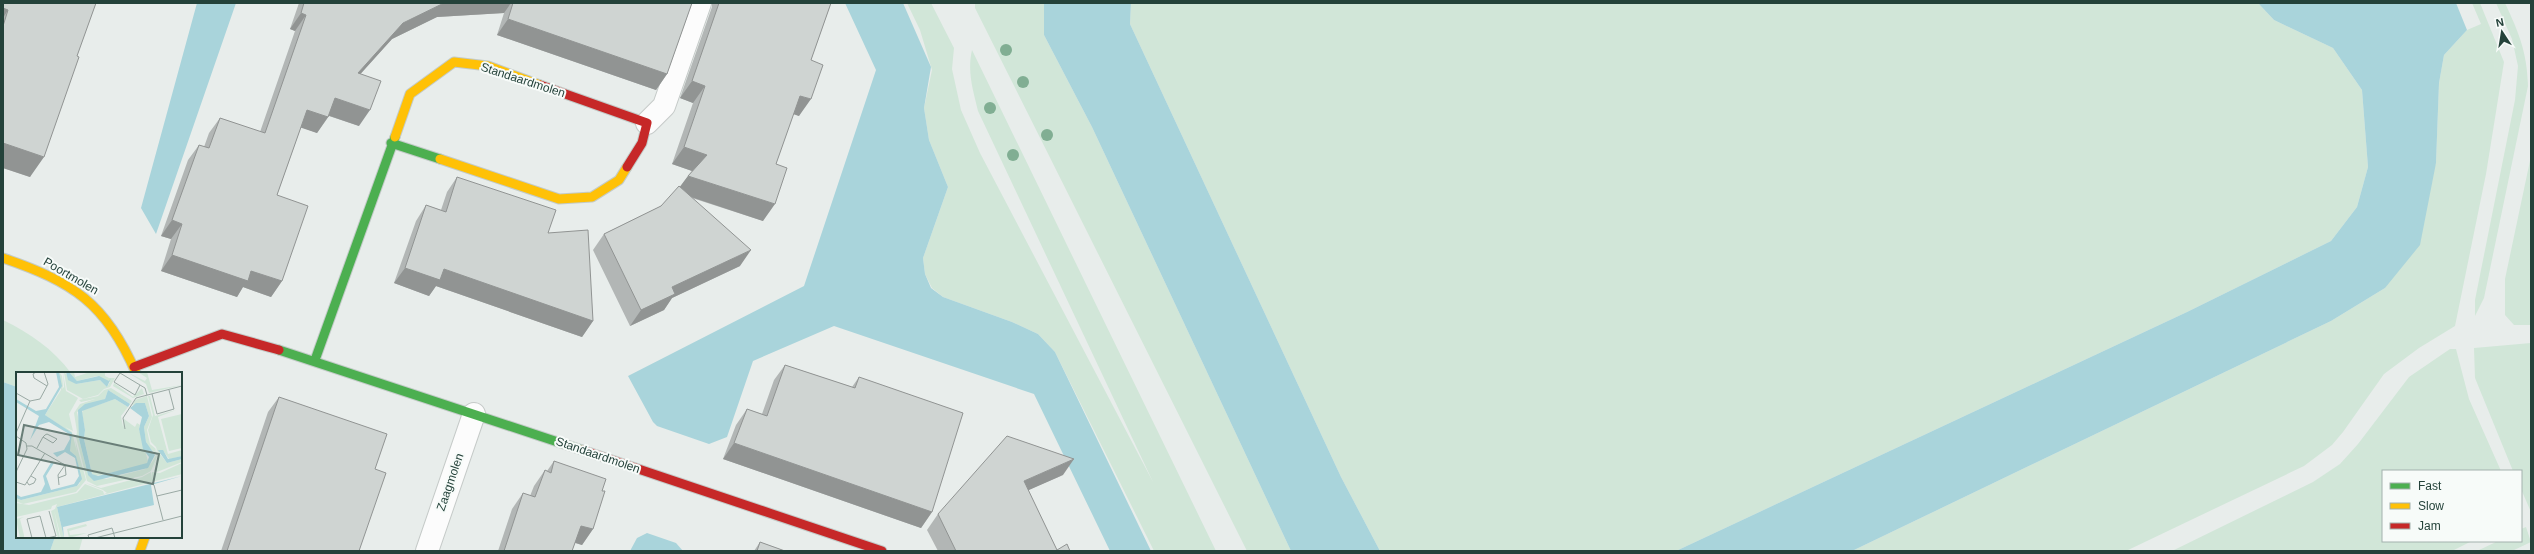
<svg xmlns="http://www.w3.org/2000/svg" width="2534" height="554" font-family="Helvetica,sans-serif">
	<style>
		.green { fill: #d1e6d8 }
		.water { fill: #a9d4db }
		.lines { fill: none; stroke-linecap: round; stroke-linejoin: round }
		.street-casing { stroke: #c5cac8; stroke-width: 24 }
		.fast-casing { stroke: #c3cbc8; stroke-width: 11 }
		.slow-casing { stroke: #c3cbc8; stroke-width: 11 }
		.jam-casing { stroke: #c3cbc8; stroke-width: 11 }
		.street { stroke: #fcfcfc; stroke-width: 22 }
		.fast { stroke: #4caf50; stroke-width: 9 }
		.slow { stroke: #ffc107; stroke-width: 9 }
		.jam { stroke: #c62828; stroke-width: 9 }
		.tree { fill: #81ae93 }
		.wall { fill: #b2b6b5 }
		.shaded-wall { fill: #919493 }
		.building { fill: #cfd4d2; stroke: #919493 }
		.labels { text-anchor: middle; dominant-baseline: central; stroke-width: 4; stroke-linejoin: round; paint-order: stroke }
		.street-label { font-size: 12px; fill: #24423a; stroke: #f7fbf9 }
		.inset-road { fill: none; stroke: #9aa9a4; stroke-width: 1 }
		.view { fill: #697e78; fill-opacity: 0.15; stroke: #697e78; stroke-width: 2 }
		.inset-edge { fill: none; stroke: #24423a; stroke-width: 2 }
	</style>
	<rect width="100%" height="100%" fill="#e8edeb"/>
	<!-- green -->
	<path class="green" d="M907 3H931L954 48 952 69 961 110 980 153 1153 482 978 111C973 90 967 72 972 50L1216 551H1154L1055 352 1038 334 1012 322 943 297 932 288 925 274 923 258 948 187 929 140 924 108 932 70 920 30Z
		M975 3H1044V35L1092 127 1291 551H1247L975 8Z
		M1131 3H2258L2274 20 2333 48 2362 90 2368 167 2357 207 2331 241 2187 312 1676 551H1380L1341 477 1130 24Z
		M2472 3H2480L2504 62 2486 174 2455 326 2419 348 2384 374 2343 432 2332 445 2304 466 2126 551H1852L2331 321 2385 288 2436 163 2439 83 2444 55 2467 30 2481 24Z
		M2496 3H2505C2519 33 2527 52 2528 86L2484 298 2475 316V300L2515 100 2518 66 2512 39Z
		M2531 156V325H2514L2505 315V279Z
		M3 320C30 333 53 349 71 373H17V387L3 382Z
		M2531 343V512L2521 489V471H2513L2475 378 2474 348Z
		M2450 349H2456L2469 399 2501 471H2383V541H2472L2452 551H2172L2313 482 2340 464 2358 444 2409 377Z
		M2526 527 2531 542 2512 551H2477L2498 541H2521V529Z
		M55 537H83L79 551H50Z"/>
	<!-- water -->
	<path class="water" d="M197 3H236L156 234 141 208Z
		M845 3H903L931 67 924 108 929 140 948 187 923 258 925 274 931 288 943 297 1012 322 1038 334 1055 352 1151 551H1110L1034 394 834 326 753 361 727 437 709 444 657 426 653 422 628 376 804 286 876 70Z
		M1044 3H1131L1130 24 1341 477 1380 551H1291L1092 127 1044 35Z
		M2258 3H2456L2467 30 2444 55 2439 83 2436 163 2420 245 2385 288 2331 321 1852 551H1676L2187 312 2331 241 2357 207 2368 167 2362 90 2333 48 2274 20Z
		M3 382 17 387V537H55L50 551H3Z
		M647 533 676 543 683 551H630L637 538Z"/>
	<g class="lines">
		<!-- street casing -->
		<g class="street-casing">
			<path id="street" d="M647 123 664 106 700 3
				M427 551 474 414"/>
		</g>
		<!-- fast casing -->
		<g class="fast-casing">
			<path id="fast" d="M391 143 440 159
				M279 350 582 450
				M315 360 395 137"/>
		</g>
		<!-- slow casing -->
		<g class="slow-casing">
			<path id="slow" d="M395 137 410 94 454 62 488 66 540 85
				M440 159 559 199 592 197 619 180 627 167
				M3 258C73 282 106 303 136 373
				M140 551 145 537"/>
		</g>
		<!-- jam casing -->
		<g class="jam-casing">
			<path id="jam" d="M540 85 647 123 642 143 627 167
				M134 367 222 334 279 350
				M582 450 882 551"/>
		</g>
		<!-- street -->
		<use href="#street" class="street"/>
		<!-- fast -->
		<use href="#fast" class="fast"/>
		<!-- slow -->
		<use href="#slow" class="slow"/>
		<!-- jam -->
		<use href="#jam" class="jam"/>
	</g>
	<!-- trees -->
	<g class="tree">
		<circle cx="1006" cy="50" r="6"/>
		<circle cx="1023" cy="82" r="6"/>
		<circle cx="990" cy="108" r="6"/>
		<circle cx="1047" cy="135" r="6"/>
		<circle cx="1013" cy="155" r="6"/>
	</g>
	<!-- wall -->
	<path class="wall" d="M3 3H96L30 177 3 168Z
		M299 3H692L667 74 656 90 497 35 504 13 437 17 392 39 360 74 359 126 329 116 317 133 301 127 277 195 282 281 271 297 243 287 237 297 161 271 171 239 161 236 188 160 199 145 204 147 209 133 220 118 260 132 295 31 290 29Z
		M712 3H831L811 60 799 116 793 114 776 164 763 221 692 198 740 266 672 298 664 310 630 326 593 250 604 234 661 206 680 187 688 176 692 171 672 164 693 103 680 98 712 7Z
		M457 177 548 233 593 321 582 337 436 286 429 296 394 283 416 221 426 205 441 210 447 192Z
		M785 365 852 387 859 377 932 512 921 528 723 459 736 425 747 409 762 414 774 380Z
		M279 397 375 469 359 551H221L268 412Z
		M554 461 602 491 593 529 582 545 575 543 572 551H498L512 509 523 493 530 496 534 486 545 470 547 471Z
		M1063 475 1028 490 1057 550 1070 551H938L927 530 938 514Z
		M760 542 785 551H754Z"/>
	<!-- shaded-wall -->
	<path class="shaded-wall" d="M444 3H511L504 13 437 17 392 39 347 89 358 73 403 23Z
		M3 8 8 10 3 18Z
		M301 13 306 15 295 31 290 29Z
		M508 19 667 74 656 90 497 35Z
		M692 81 705 86 693 103 680 98Z
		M800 96 811 99 799 116 788 112Z
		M335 98 370 110 359 126 324 114Z
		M307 110 328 117 317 133 296 126Z
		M3 143 44 157 30 177 3 168Z
		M684 147 707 155 695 172 672 164Z
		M688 176 775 204 763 221 676 192Z
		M172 220 182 224 171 239 161 236Z
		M751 250 740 266 672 298 664 310 630 326 641 310 672 287Z
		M172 255 251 271 282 281 271 297 243 287 237 297 161 271Z
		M405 268 444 269 593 321 582 337 436 286 429 296 394 283Z
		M734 443 932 512 921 528 723 459Z
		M1074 459 1063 475 1013 497 1024 481Z
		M581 526 593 529 582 545 570 541Z"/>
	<!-- building -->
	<path class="building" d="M3 3H96L77 56 79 57 44 157 3 143V26L8 10 3 8Z
		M304 3H444L403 23 358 73 381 81 370 110 335 98 328 117 307 110 277 195 308 206 282 281 251 271 248 281 172 255 182 224 172 220 199 145 209 148 220 118 265 133 306 15 301 13Z
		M513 3H692L667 74 508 19Z
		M719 3H831L811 60 823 65 811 99 800 96 776 164 787 168 775 204 688 176 707 155 684 147 705 86 692 81Z
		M457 177 556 210 548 233 588 230 593 321 444 269 440 280 405 268 426 205 446 212Z
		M679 186 751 250 672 287 675 294 641 310 604 234 661 206Z
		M785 365 855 388 859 377 963 413 932 512 734 443 747 409 767 416Z
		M279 397 387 434 375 469 386 473 359 551H227Z
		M1007 436 1074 459 1024 481 1057 550 1067 544 1070 551H956L938 514Z
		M554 461 606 479 602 491H605L593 529 581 526 572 551H504L523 493 535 497 545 470 551 473Z
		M760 542 785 551H757Z"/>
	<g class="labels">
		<!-- street labels -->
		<g class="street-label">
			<text transform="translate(523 80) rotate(18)">Standaardmolen</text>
			<text transform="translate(71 276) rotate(30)">Poortmolen</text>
			<text transform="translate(598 455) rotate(19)">Standaardmolen</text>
			<text transform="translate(450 482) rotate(-71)">Zaagmolen</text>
		</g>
	</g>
	<!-- overview -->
	<g transform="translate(16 372)">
		<rect width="166" height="166" fill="#e8edeb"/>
		<path d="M43 0 46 4 47 14 46 17 48 15 47 0 50 19 62 26 53 42 57 59 49 55 56 60 61 80 59 67 70 108 60 120 7 132 0 129V126L5 128 61 114 64 111 60 84 54 79 55 61 29 43 45 18ZM48 0 60 12 84 8 91 15 94 10 81 4 61 9 53 0H58L59 5 74 0H89V4L93 6H99L94 15 88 17 82 23 67 27 51 18ZM111 0 129 9 131 6 122 0H131L136 18 166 13 133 21 130 12ZM98 11 117 25 126 16 128 22 117 26 97 14ZM95 16 116 29 114 32 92 18 89 27 61 40 65 59 63 67 72 103 90 107 129 97 136 90 140 83 139 80 134 78 130 70 128 55 133 44 129 31 116 33 119 28 131 24 136 45 131 58 134 72 140 77 142 84V87L136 98 142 85 140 78 139 76 141 85 135 99 126 104 81 114 71 109 60 65 61 60 58 41 64 32 79 27 65 30 63 28 82 24 88 18ZM132 24H134L139 44 160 38 142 45 152 82 166 78V84L153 87 148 80 144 82 151 91 166 87V90L141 100 138 99 143 84 140 75 135 70 132 58 137 43ZM99 27 112 35 105 44 107 55 108 47 119 55 121 51 124 53 123 57 132 89 130 93 80 104 76 102 68 67 69 58 66 41 67 38ZM166 42V76L153 79 145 47ZM166 91V102L41 135 48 166H45L38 138 44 166H42L35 139 39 137 41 132 36 134 35 137 0 145V131L13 133 61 121 69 112 87 119 88 122 91 121 87 118 72 112 70 111 85 116 126 105 135 100 136 106V100L144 101ZM8 145 4 147 8 163V166H4L0 147ZM70 152 71 154 53 159 54 163 71 161 53 166 51 157Z" fill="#d1e6d8"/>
		<path d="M40 0H43L46 14 29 43 56 61 54 79 60 84 66 107 61 114 5 128 0 126V122L5 125 25 120 29 112 27 104 36 89 38 91 30 104 35 118 58 112 63 104 59 86 49 80 41 85 37 81 48 78 54 67 53 62 33 50 23 53 14 68 23 44 0 30V27L20 39 30 37 43 15ZM50 0H53L61 9 83 4 93 9 95 6 91 15 84 8 60 12 52 8ZM92 18 114 32 112 35 99 27 66 39 69 58 68 67 76 102 82 104 131 91 133 85 127 77 123 57 126 45 114 36 120 31H129L133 44 128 55 130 70 139 83 132 96 78 109 72 103 63 67 62 38 69 32 89 27ZM142 78H147L152 87 166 84V87L151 91ZM166 104 135 113 138 133 47 155 48 166 41 135Z" fill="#a9d4db"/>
		<path class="inset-road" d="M20 0 17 2 18 6 31 14M124 13 119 23 98 10 104 1 129 16 131 23M0 21 14 29 24 27 32 12 28 0M136 22 141 42 158 37 153 18M109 57 107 46 120 26 166 14M0 61 14 29M0 64 10 71 11 77 0 100M11 74H16L49 93 50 103 42 106M21 76 27 65 29 63 31 62 41 67 37 71 27 65M0 110 9 113 29 81M11 110 13 113 18 111 20 107 15 104M43 113 42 103 49 93M138 113 147 148M141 124 166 118M16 166 11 147 24 144 30 166M31 166 40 164 33 139M73 166 72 163 96 156 99 166M79 166 166 144"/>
		<path class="view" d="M8 53 143 82 137 112 2 83Z"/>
		<rect width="166" height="166" class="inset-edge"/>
	</g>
	<!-- border -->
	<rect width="2534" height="554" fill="none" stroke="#24423a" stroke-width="8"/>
	<!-- legend -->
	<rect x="2382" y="470" width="140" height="72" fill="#f7fbf9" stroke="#a3b1ad"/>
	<rect x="2390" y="483" width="20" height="6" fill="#4caf50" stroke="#a3b1ad"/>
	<text x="2418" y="490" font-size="12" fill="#24423a">Fast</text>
	<rect x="2390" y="503" width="20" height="6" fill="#ffc107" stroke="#a3b1ad"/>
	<text x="2418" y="510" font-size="12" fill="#24423a">Slow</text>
	<rect x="2390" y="523" width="20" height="6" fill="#c62828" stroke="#a3b1ad"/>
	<text x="2418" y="530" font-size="12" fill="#24423a">Jam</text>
	<!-- north arrow -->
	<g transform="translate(2502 32) rotate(348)" stroke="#f7fbf9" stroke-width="3" paint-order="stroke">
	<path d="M0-3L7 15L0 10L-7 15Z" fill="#24423a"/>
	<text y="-6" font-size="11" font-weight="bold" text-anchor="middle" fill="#24423a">N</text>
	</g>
</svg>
